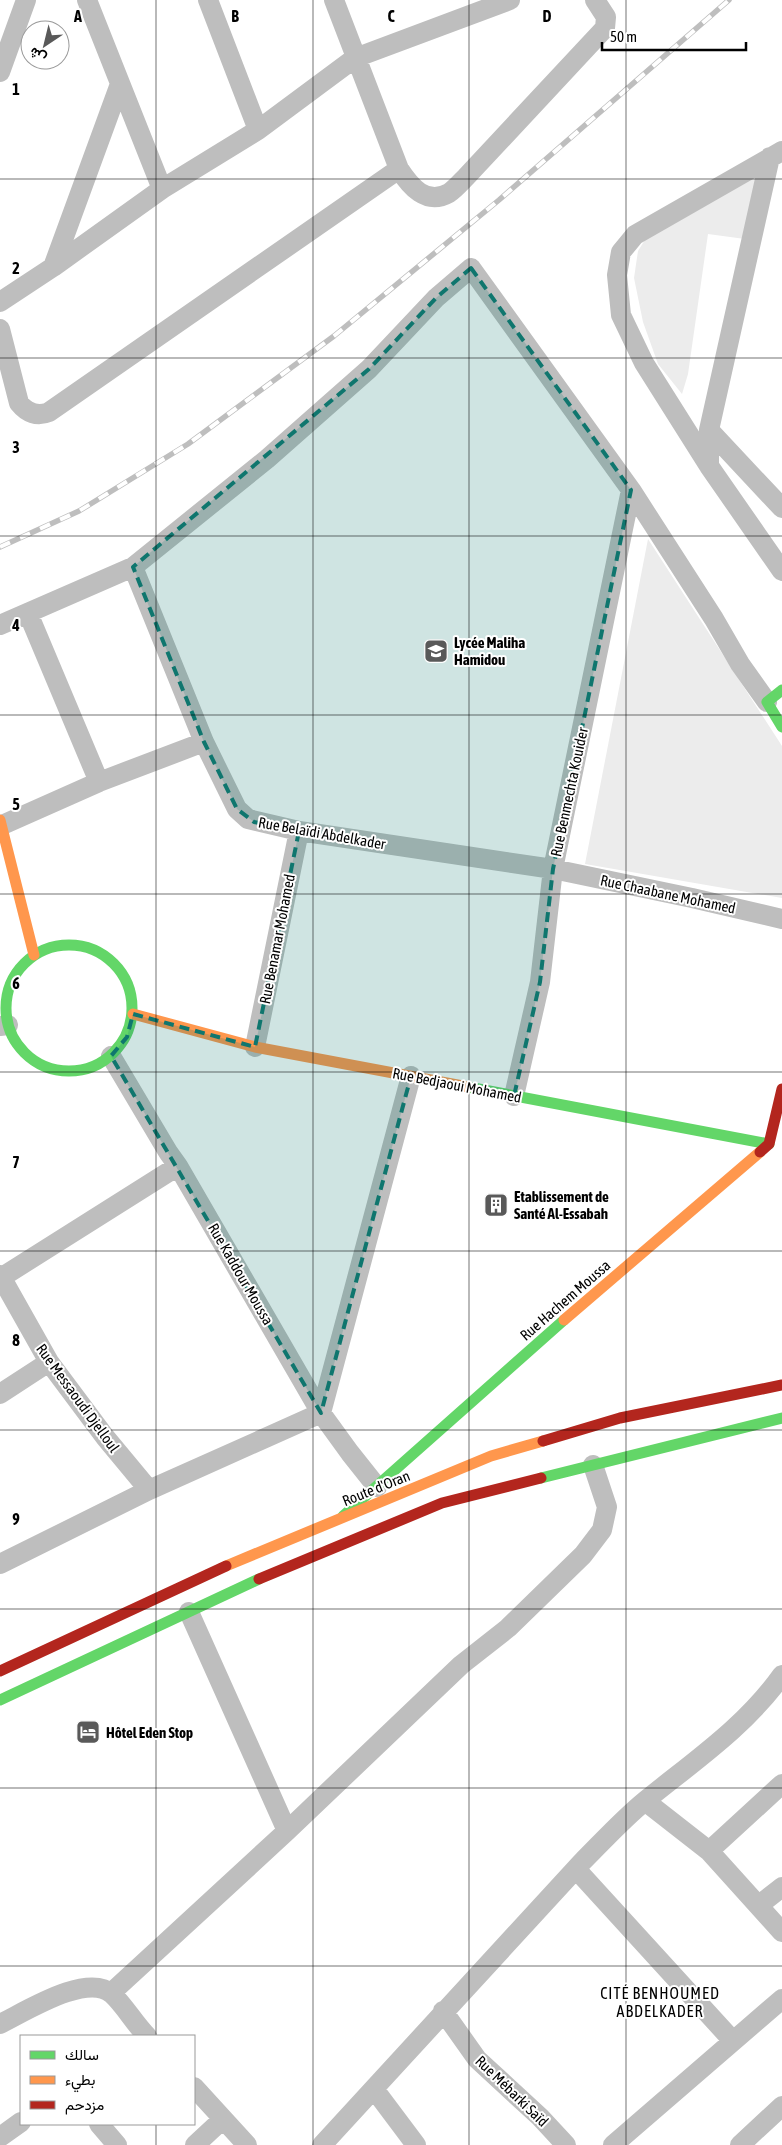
<svg xmlns="http://www.w3.org/2000/svg" width="782" height="2145" font-family="'Asap Condensed',Vazirmatn,sans-serif">
	<style>
		.green { fill: #ececec }
		.lines { fill: none; stroke-linecap: round; stroke-linejoin: round }
		.street { stroke: #bebebe; stroke-width: 20 }
		.fast { stroke: #63d668; stroke-width: 11 }
		.slow { stroke: #ff974d; stroke-width: 11 }
		.jam { stroke: #b3261e; stroke-width: 11 }
		.rail-casing { stroke: #bebebe; stroke-width: 5.5 }
		.rail { stroke: #fff; stroke-width: 4; stroke-dasharray: 11; stroke-linecap: butt }
		.marked { fill: #0f766e; fill-opacity: 0.2; stroke: #0f766e; stroke-width: 4; stroke-dasharray: 10 6; stroke-linejoin: round }
		.grid { fill: none; stroke: #000; stroke-width: 1; stroke-opacity: 0.55 }
		.labels { text-anchor: middle; dominant-baseline: central; stroke-width: 4; stroke-linejoin: round; paint-order: stroke }
		.poi-label { font-size: 15px; font-weight: bold; fill: #000; stroke: #fff; text-anchor: start }
		.street-label { font-size: 15px; fill: #000; stroke: #fff }
		.neighbourhood-label { font-size: 16px; letter-spacing: 1px; fill: #000; stroke: #fff }
		.grid-label { font-size: 16px; text-anchor: middle; font-weight: bold; fill: #000; stroke: #fff; stroke-width: 4; stroke-linejoin: round; paint-order: stroke }
	</style>
	<rect width="100%" height="100%" fill="#fff"/>
	<!-- green -->
	<path class="green" d="M762 163 745 239 708 234 688 374 682 394 658 364 643 322 634 278 638 251 648 235Z
		M648 539 782 746V898L585 864Z"/>
	<g class="lines">
		<!-- street -->
		<path class="street" d="M87 0 162 189
			M208 0 258 130
			M334 0 399 169C410 186 426 206 449 193 455 189 461 182 466 177L605 28 606 17 595 0
			M0 72 26 0
			M782 151 635 235 621 252 617 275 621 315 644 363 709 466 782 571
			M53 267 120 84
			M0 302 53 267 162 189 258 130 355 58 510 0
			M0 329 19 403C27 413 37 417 49 412L399 169
			M709 430 782 508
			M709 466V430L770 157
			M133 567 204 742 237 809 248 819 299 831 553 869 692 898 782 919
			M28 613 99 782
			M0 625 133 567 267 459 369 369 436 298 471 268 631 490 714 619 740 664 767 702
			M2 825 99 782 204 742
			M0 1026 8 1025
			M255 1047 299 831
			M111 1056 168 1152 178 1166 321 1413 350 1453 377 1487
			M514 1096 540 982 553 869 631 490
			M0 1275 49 1362 105 1437 149 1490
			M2 1277 178 1166
			M0 1394 49 1362
			M0 1564 149 1490 321 1413 411 1076
			M189 1612 287 1831
			M645 1801 709 1851 782 1932
			M709 1851 782 1784
			M576 1869 733 2041
			M759 1905 782 1887
			M111 1993 287 1831 461 1665 508 1628 583 1555 602 1530 607 1507 593 1465
			M443 2011 477 2059 540 2117 566 2145
			M0 2024C25 2012 87 1972 112 1994 125 2006 134 2023 147 2036
			M194 2087 247 2145
			M374 2089 416 2145
			M99 2124 117 2145
			M0 2137 21 2122
			M195 2145 223 2119
			M322 2145 582 1862C603 1841 623 1819 645 1801 694 1761 745 1727 782 1675
			M613 2145 782 1999
			M740 2145 782 2106"/>
		<!-- fast -->
		<path class="fast" d="M782 690 767 702 782 727
			M6 1008a63 63 0 1 1 126 0a63 63 0 1 1-126 0Z
			M468 1087 769 1144
			M541 1478 782 1418
			M343 1516 564 1320
			M0 1700 259 1579"/>
		<!-- slow -->
		<path class="slow" d="M0 820 34 955
			M133 1014 255 1047 468 1087
			M564 1320 760 1152
			M226 1566 491 1456 543 1441"/>
		<!-- jam -->
		<path class="jam" d="M760 1152 769 1144 782 1089
			M543 1441 620 1418 782 1385
			M259 1579 442 1503 541 1478
			M0 1671 226 1566"/>
		<!-- rail casing -->
		<g class="rail-casing">
			<path id="rail" d="M0 547 79 511 188 444 334 336 499 200 729 0"/>
		</g>
		<!-- rail -->
		<use href="#rail" class="rail"/>
	</g>
	<!-- marked area -->
	<path class="marked" d="M471 268 631 490 553 869 540 982 514 1096 411 1076 321 1413 111 1056 127 1037 133 1014 255 1047 299 831 254 822 237 809 204 742 133 567 369 369 436 298Z"/>
	<!-- grid -->
	<path class="grid" d="M156 0V2036M313 0V2145M469 0V2145M626 0V2145M0 179H782M0 358H782M0 536H782M0 715H782M0 894H782M0 1072H782M0 1251H782M0 1430H782M0 1609H782M0 1788H782M0 1966H782M156 2124V2145"/>
	<!-- icons -->
	<defs>
		<g id="school-square" transform="scale(1.25)"><rect x="-9" y="-9" width="18" height="18" rx="4" fill="#595959" stroke="#fff"/><path d="M0-5L7-2L0 1L-7-2ZM-4 1L0 2.5L4 1V4Q0 6-4 4Z" fill="#fff"/></g>
		<g id="building-square" transform="scale(1.25)"><rect x="-9" y="-9" width="18" height="18" rx="4" fill="#595959" stroke="#fff"/><path d="M-4-6H4V6H1V3H-1V6H-4ZM-2.5-4.3h1.7v1.8h-1.7ZM.8-4.3h1.7v1.8H.8ZM-2.5-1h1.7V.8h-1.7ZM.8-1h1.7V.8H.8Z" fill="#fff"/></g>
		<g id="hotel-square" transform="scale(1.25)"><rect x="-9" y="-9" width="18" height="18" rx="4" fill="#595959" stroke="#fff"/><path d="M-6-4.5h1.5V1H6V5H4.5V3h-9V5H-6ZM-4 0a1.8 1.8 0 1 1 3.6 0ZM.5 0V-2.5h3Q6-2.5 6 0Z" fill="#fff"/></g>
	</defs>
	<g fill-rule="evenodd">
		<use href="#school-square" x="436" y="651"/>
		<use href="#building-square" x="496" y="1205"/>
		<use href="#hotel-square" x="88" y="1732"/>
	</g>
	<g class="labels">
		<!-- poi labels -->
		<g class="poi-label">
			<text x="454" y="642">Lycée Maliha<tspan x="454" dy="17">Hamidou</tspan></text>
			<text x="514" y="1196">Etablissement de<tspan x="514" dy="17">Santé Al-Essabah</tspan></text>
			<text x="106" y="1732">Hôtel Eden Stop</text>
		</g>
		<!-- street labels -->
		<g class="street-label">
			<text transform="translate(569 792) rotate(-78)">Rue Benmechta Kouider</text>
			<text transform="translate(322 833) rotate(10)">Rue Belaïdi Abdelkader</text>
			<text transform="translate(668 894) rotate(12)">Rue Chaabane Mohamed</text>
			<text transform="translate(277 939) rotate(-79)">Rue Benamar Mohamed</text>
			<text transform="translate(457 1085) rotate(11)">Rue Bedjaoui Mohamed</text>
			<text transform="translate(241 1274) rotate(60)">Rue Kaddour Moussa</text>
			<text transform="translate(565 1300) rotate(-41)">Rue Hachem Moussa</text>
			<text transform="translate(78 1398) rotate(54)">Rue Messaoudi Djelloul</text>
			<text transform="translate(376 1488) rotate(-22)">Route d'Oran</text>
			<text transform="translate(512 2091) rotate(44)">Rue Mébarki Saïd</text>
		</g>
		<!-- neighbourhood labels -->
		<g class="neighbourhood-label">
			<text x="660" y="1993">CITÉ BENHOUMED<tspan x="660" dy="18">ABDELKADER</tspan></text>
		</g>
	</g>
	<g class="grid-label">
		<text x="78" y="22">A</text>
		<text x="235" y="22">B</text>
		<text x="391" y="22">C</text>
		<text x="547" y="22">D</text>
		<text x="16" y="95">1</text>
		<text x="16" y="274">2</text>
		<text x="16" y="453">3</text>
		<text x="16" y="631">4</text>
		<text x="16" y="810">5</text>
		<text x="16" y="989">6</text>
		<text x="16" y="1168">7</text>
		<text x="16" y="1346">8</text>
		<text x="16" y="1525">9</text>
	</g>
	<!-- legend -->
	<rect x="20" y="2035" width="175" height="90" fill="#ffffff" stroke="#999999"/>
	<rect x="30" y="2051" width="25" height="8" fill="#63d668" stroke="#999999"/>
	<text x="65" y="2060" font-size="15" fill="#000000">سالك</text>
	<rect x="30" y="2076" width="25" height="8" fill="#ff974d" stroke="#999999"/>
	<text x="65" y="2085" font-size="15" fill="#000000">بطيء</text>
	<rect x="30" y="2101" width="25" height="8" fill="#b3261e" stroke="#999999"/>
	<text x="65" y="2110" font-size="15" fill="#000000">مزدحم</text>
	<!-- north arrow -->
	<g transform="translate(45 45) rotate(215)"><circle r="24" fill="#ffffff" stroke="#999999"/>
	<path d="M0-4L9 19L0 12L-9 19Z" fill="#595959"/>
	<text y="-8" font-size="14" font-weight="bold" text-anchor="middle" fill="#000000">ش</text>
	</g>
	<!-- scale -->
	<path d="M602 42v8h144v-8" fill="none" stroke="#000000" stroke-width="2.5"/>
	<text x="610" y="42" font-size="15" fill="#000000" stroke="#ffffff" stroke-width="4" paint-order="stroke">50 m</text>
</svg>
